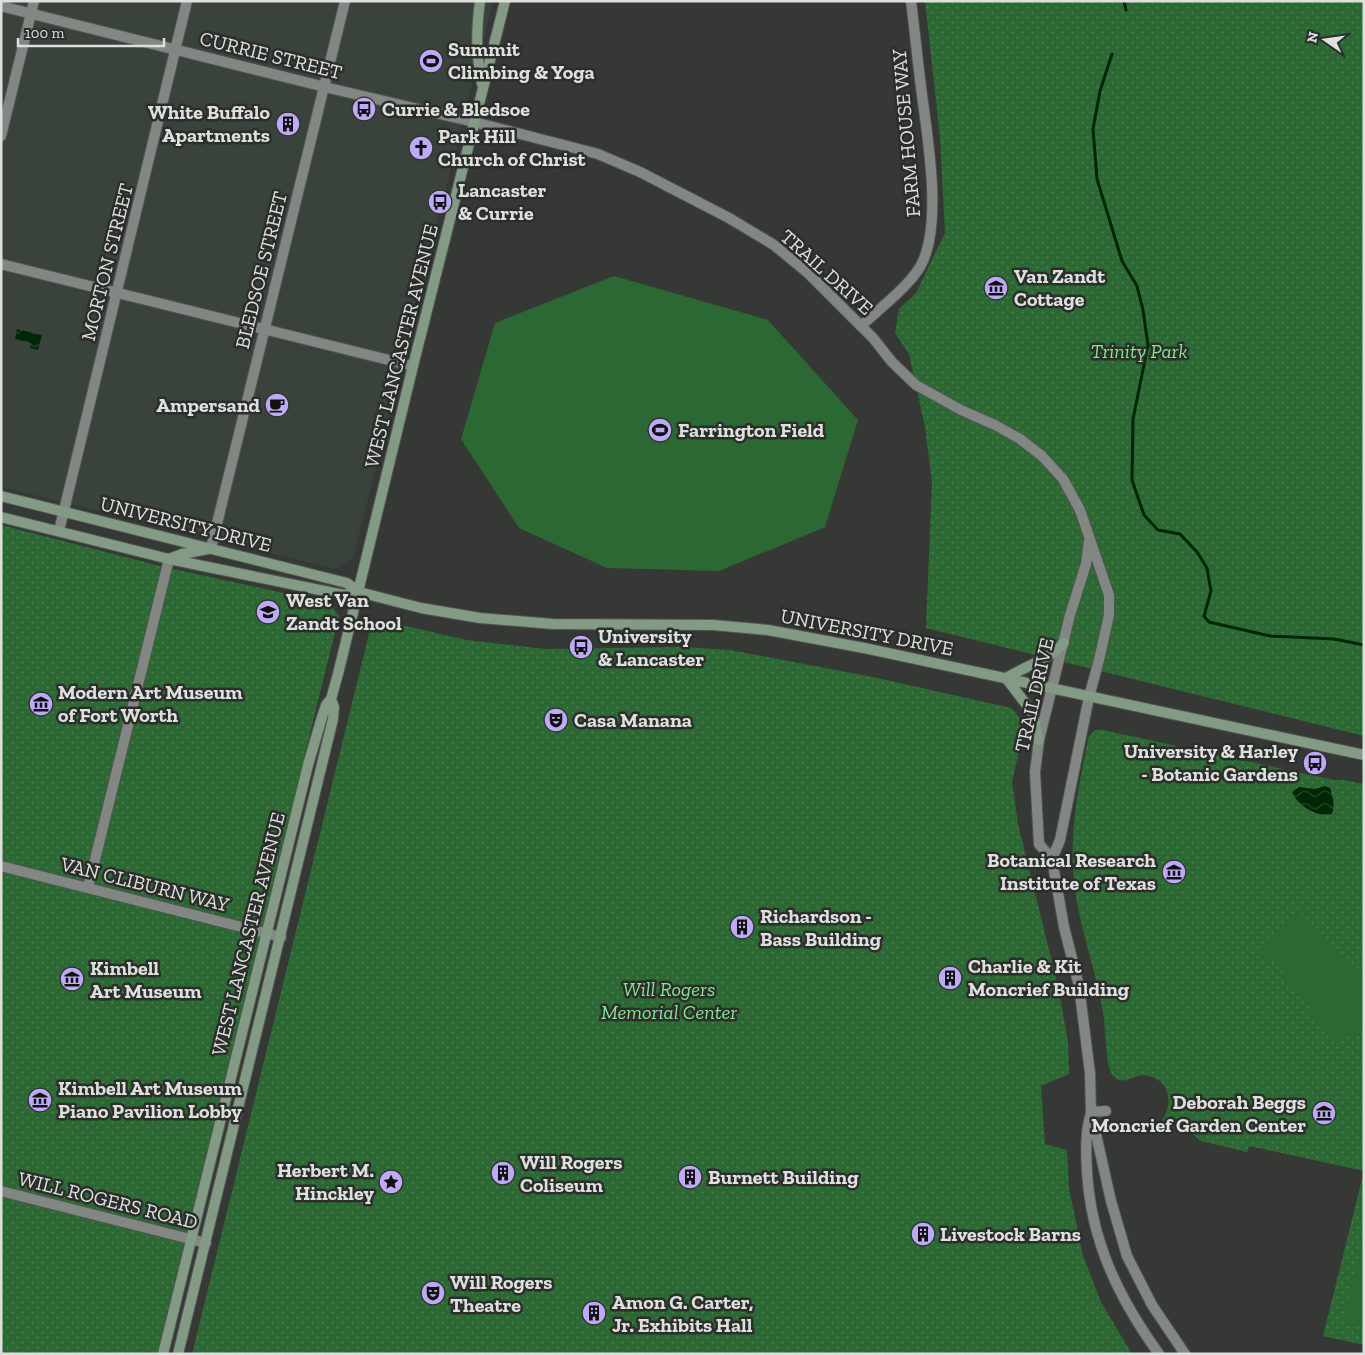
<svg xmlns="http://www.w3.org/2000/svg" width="1365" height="1355" font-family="'Zilla Slab',serif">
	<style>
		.built { fill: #3a433b }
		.park { fill: url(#park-dots) }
		.garden { fill: #2c6833 }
		.water { fill: url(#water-waves) }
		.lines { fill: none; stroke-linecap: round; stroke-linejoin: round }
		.stream { stroke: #002705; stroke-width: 3 }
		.minor-casing { stroke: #525552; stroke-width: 12 }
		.tertiary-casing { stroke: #525552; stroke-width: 12 }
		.secondary-casing { stroke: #525552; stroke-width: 12 }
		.minor { stroke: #838783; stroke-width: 10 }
		.tertiary { stroke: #838783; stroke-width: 10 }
		.secondary { stroke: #839a84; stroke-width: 10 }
		.labels { text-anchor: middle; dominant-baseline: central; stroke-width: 5; stroke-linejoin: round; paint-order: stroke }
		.poi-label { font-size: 20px; font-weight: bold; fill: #dee0de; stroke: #2b2e2b; text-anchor: start }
		.street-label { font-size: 20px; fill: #dee0de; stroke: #2b2e2b }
		.park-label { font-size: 20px; font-style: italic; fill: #83e88d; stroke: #2b2e2b }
	</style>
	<defs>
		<pattern id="park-dots" width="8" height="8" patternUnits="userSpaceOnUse" patternTransform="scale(1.25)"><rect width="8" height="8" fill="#2c6833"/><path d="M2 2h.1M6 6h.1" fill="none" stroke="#4a7d50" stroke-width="1.8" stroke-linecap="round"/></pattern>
		<pattern id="water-waves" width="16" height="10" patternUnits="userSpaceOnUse" patternTransform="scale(1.25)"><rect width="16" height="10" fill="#002705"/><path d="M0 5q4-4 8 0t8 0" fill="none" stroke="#254629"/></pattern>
	</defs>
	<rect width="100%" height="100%" fill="#353835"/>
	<!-- built -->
	<path class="built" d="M1 1H493L353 558 335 569 1 487Z"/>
	<!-- park -->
	<path class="park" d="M925 1H1364V736L926 628 932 482 925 427 909 354 895 333 899 309 916 293 945 233 940 137Z
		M1 525 160 566 329 603 339 616 157 1354H3L1 1346Z
		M379 620 467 640 545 649 684 647 730 650 873 677 1011 708 1017 714 1024 728 1012 782 1018 824 1058 986 1068 1042 1069 1074 1041 1086 1045 1144 1067 1150 1069 1188 1083 1256 1101 1302 1132 1354H192L371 626Z
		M1095 730H1103L1334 780H1344L1364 784V1345L1323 1336 1364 1171 1249 1146 1247 1152 1201 1141 1189 1131 1159 1124C1173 1109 1173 1082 1149 1076 1137 1072 1126 1085 1117 1079 1108 1074 1108 1062 1107 1053 1105 1038 1105 1022 1102 1007 1095 968 1080 929 1075 889 1068 837 1078 787 1089 736Z"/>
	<!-- garden -->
	<path class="garden" d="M614 276 768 320 858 420 825 527 719 571 607 568 519 528 461 439 495 323Z
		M1300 909 1304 911 1298 918 1364 974V1029L1356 1032 1337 1043 1334 1042 1271 956 1266 959 1262 954 1263 950Z
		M1364 1233V1328L1343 1324Z"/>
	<!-- water -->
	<path class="water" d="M17 329 42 335 38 350 30 348 31 343 15 339Z
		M1325 786 1330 788C1333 797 1335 805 1332 814 1327 814 1320 815 1316 813 1307 810 1295 801 1292 792L1299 787 1315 789Z"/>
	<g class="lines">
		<!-- stream -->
		<path class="stream" d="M1124 1 1126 10
			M1112 54 1100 91 1093 129 1097 179 1122 261 1137 286 1143 310 1148 345 1133 419 1132 480 1144 515 1158 530 1180 534 1197 552 1207 568 1211 591 1204 616 1209 622 1270 636 1334 639 1364 645"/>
		<!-- minor casing -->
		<g class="minor-casing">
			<path id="minor" d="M1 6 333 89 474 122
				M1 136 34 1
				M1 264 413 366
				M861 326C878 310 908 287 920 267 943 227 928 141 922 95 918 64 915 33 911 1
				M59 531 187 1
				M211 548 345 1
				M1 866 281 937
				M88 888 169 559
				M1091 1112 1106 1111
				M1 1191 206 1243"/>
		</g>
		<!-- tertiary casing -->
		<g class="tertiary-casing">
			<path id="tertiary" d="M474 122 598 154 640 172 729 218 774 245 809 274 873 338 892 362 916 385 961 410 995 425 1020 439 1042 456 1063 479 1080 510 1109 595V615L1099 660 1089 697 1060 840 1052 859
				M1089 541 1086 564 1070 615 1039 740 1035 772 1039 844 1052 859 1064 927 1079 986 1090 1073 1091 1112 1111 1201 1127 1256 1152 1305 1185 1354
				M1091 1113C1085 1132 1086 1152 1087 1171 1091 1241 1118 1297 1159 1354"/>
		</g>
		<!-- secondary casing -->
		<g class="secondary-casing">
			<path id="secondary" d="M480 1C476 31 476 55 482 84
				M1 496 347 583 359 592 421 608 480 618 553 624 713 625 768 630 864 648 1364 755
				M1 517 169 559 344 595 359 592
				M169 559 182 554 208 549
				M1006 678 1032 712 1039 740
				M1006 678C1026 666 1048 660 1064 643
				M163 1354 308 765 322 717 326 705 331 699 338 674 413 366 505 1
				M178 1354 333 719 334 707 331 699"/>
		</g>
		<!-- minor -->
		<use href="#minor" class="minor"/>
		<!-- tertiary -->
		<use href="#tertiary" class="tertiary"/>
		<!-- secondary -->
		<use href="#secondary" class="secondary"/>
	</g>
	<!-- icons -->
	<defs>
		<g id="stadium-disc" transform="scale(1.25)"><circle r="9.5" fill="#bea9f5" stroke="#2b2e2b"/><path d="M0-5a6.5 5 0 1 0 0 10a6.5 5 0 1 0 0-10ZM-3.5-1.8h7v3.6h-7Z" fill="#111"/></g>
		<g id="bus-disc" transform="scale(1.25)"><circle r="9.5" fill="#bea9f5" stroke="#2b2e2b"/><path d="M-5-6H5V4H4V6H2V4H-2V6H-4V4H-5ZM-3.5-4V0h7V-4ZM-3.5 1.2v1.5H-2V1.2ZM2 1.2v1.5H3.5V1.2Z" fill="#111"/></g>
		<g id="building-disc" transform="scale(1.25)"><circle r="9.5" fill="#bea9f5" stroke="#2b2e2b"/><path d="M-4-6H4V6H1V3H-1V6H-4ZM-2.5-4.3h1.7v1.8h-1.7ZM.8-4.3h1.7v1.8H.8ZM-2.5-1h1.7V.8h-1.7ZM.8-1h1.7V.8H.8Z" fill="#111"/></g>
		<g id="church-disc" transform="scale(1.25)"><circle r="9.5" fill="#bea9f5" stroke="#2b2e2b"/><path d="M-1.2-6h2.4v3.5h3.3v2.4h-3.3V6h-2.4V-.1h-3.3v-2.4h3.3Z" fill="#111"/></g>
		<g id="museum-disc" transform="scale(1.25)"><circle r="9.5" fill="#bea9f5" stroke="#2b2e2b"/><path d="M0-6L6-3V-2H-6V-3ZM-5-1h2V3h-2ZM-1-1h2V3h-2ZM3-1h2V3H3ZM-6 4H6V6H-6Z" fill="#111"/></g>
		<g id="cafe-disc" transform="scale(1.25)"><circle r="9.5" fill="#bea9f5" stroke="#2b2e2b"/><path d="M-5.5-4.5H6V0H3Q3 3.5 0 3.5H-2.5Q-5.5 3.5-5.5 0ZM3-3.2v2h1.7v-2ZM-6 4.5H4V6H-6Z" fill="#111"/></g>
		<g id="school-disc" transform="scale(1.25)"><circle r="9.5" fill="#bea9f5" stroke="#2b2e2b"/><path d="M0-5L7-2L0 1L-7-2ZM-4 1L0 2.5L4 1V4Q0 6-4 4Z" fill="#111"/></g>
		<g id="theatre-disc" transform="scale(1.25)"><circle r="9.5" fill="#bea9f5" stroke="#2b2e2b"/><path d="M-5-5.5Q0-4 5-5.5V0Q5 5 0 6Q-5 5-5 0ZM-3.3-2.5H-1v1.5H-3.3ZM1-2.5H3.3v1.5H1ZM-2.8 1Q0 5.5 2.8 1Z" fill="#111"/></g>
		<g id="sight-disc" transform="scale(1.25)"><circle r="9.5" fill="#bea9f5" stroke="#2b2e2b"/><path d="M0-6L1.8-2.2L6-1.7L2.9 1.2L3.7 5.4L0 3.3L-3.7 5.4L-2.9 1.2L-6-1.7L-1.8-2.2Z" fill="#111"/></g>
	</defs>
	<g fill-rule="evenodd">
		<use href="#stadium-disc" x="431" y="61"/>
		<use href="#bus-disc" x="364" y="109"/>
		<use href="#building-disc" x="288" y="124"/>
		<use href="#church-disc" x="421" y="148"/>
		<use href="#bus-disc" x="440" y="202"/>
		<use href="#museum-disc" x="996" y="288"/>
		<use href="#cafe-disc" x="277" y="405"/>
		<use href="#stadium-disc" x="660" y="430"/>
		<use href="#school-disc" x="268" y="612"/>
		<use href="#bus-disc" x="581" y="647"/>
		<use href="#museum-disc" x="41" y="704"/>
		<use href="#theatre-disc" x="556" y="720"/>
		<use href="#bus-disc" x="1315" y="763"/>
		<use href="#museum-disc" x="1174" y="872"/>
		<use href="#building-disc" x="742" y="927"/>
		<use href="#building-disc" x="950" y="978"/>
		<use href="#museum-disc" x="72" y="979"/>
		<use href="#museum-disc" x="40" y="1100"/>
		<use href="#museum-disc" x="1324" y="1113"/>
		<use href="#building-disc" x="503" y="1173"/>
		<use href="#building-disc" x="690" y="1177"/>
		<use href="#sight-disc" x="391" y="1182"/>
		<use href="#building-disc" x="923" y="1234"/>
		<use href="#theatre-disc" x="433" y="1293"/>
		<use href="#building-disc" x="594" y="1313"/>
	</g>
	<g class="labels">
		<!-- poi labels -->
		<g class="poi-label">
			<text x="448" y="49">Summit<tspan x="448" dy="23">Climbing &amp; Yoga</tspan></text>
			<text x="382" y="109">Currie &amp; Bledsoe</text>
			<text x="270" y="112" text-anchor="end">White Buffalo<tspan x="270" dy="23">Apartments</tspan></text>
			<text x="438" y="136">Park Hill<tspan x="438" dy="23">Church of Christ</tspan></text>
			<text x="458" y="190">Lancaster<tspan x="458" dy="23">&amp; Currie</tspan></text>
			<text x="1014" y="276">Van Zandt<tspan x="1014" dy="23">Cottage</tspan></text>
			<text x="260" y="405" text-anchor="end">Ampersand</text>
			<text x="678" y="430">Farrington Field</text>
			<text x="286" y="600">West Van<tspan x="286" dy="23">Zandt School</tspan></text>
			<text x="598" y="636">University<tspan x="598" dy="23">&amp; Lancaster</tspan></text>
			<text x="58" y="692">Modern Art Museum<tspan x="58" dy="23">of Fort Worth</tspan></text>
			<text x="574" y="720">Casa Manana</text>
			<text x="1298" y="751" text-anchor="end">University &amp; Harley<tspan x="1298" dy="23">- Botanic Gardens</tspan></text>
			<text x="1156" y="860" text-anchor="end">Botanical Research<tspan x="1156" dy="23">Institute of Texas</tspan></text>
			<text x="760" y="916">Richardson -<tspan x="760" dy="23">Bass Building</tspan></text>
			<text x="968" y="966">Charlie &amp; Kit<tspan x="968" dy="23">Moncrief Building</tspan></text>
			<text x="90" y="968">Kimbell<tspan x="90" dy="23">Art Museum</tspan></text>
			<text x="58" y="1088">Kimbell Art Museum<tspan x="58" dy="23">Piano Pavilion Lobby</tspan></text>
			<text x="1306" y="1102" text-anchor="end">Deborah Beggs<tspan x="1306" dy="23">Moncrief Garden Center</tspan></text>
			<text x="520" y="1162">Will Rogers<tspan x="520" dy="23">Coliseum</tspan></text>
			<text x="374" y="1170" text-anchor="end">Herbert M.<tspan x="374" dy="23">Hinckley</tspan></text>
			<text x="708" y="1177">Burnett Building</text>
			<text x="940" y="1234">Livestock Barns</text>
			<text x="450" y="1282">Will Rogers<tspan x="450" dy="23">Theatre</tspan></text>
			<text x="612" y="1302">Amon G. Carter,<tspan x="612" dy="23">Jr. Exhibits Hall</tspan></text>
		</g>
		<!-- street labels -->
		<g class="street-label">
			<text transform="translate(271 55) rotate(14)">CURRIE STREET</text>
			<text transform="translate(906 133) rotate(-95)">FARM HOUSE WAY</text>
			<text transform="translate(107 262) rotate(-76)">MORTON STREET</text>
			<text transform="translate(261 270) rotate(-76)">BLEDSOE STREET</text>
			<text transform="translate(827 272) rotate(42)">TRAIL DRIVE</text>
			<text transform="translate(401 346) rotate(-76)">WEST LANCASTER AVENUE</text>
			<text transform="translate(186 524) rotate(14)">UNIVERSITY DRIVE</text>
			<text transform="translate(867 632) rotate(11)">UNIVERSITY DRIVE</text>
			<text transform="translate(1034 695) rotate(-77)">TRAIL DRIVE</text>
			<text transform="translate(145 884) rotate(14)">VAN CLIBURN WAY</text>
			<text transform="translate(248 934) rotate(-76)">WEST LANCASTER AVENUE</text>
			<text transform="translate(108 1200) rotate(14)">WILL ROGERS ROAD</text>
		</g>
		<!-- park labels -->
		<g class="park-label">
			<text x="1139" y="351">Trinity Park</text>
			<text x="669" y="989">Will Rogers<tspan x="669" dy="23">Memorial Center</tspan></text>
		</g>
	</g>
	<!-- border -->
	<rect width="1365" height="1355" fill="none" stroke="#dee0de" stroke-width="5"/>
	<!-- north arrow -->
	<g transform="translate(1325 40) rotate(283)" stroke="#2b2e2b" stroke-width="4" paint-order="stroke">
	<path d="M0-4L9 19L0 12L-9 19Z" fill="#dee0de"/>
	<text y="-8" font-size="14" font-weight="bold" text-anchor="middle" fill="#dee0de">N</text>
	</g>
	<!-- scale -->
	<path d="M18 38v8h146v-8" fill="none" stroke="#dee0de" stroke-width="2.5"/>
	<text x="25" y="38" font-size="15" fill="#dee0de" stroke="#2b2e2b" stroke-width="4" paint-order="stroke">100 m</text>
</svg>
